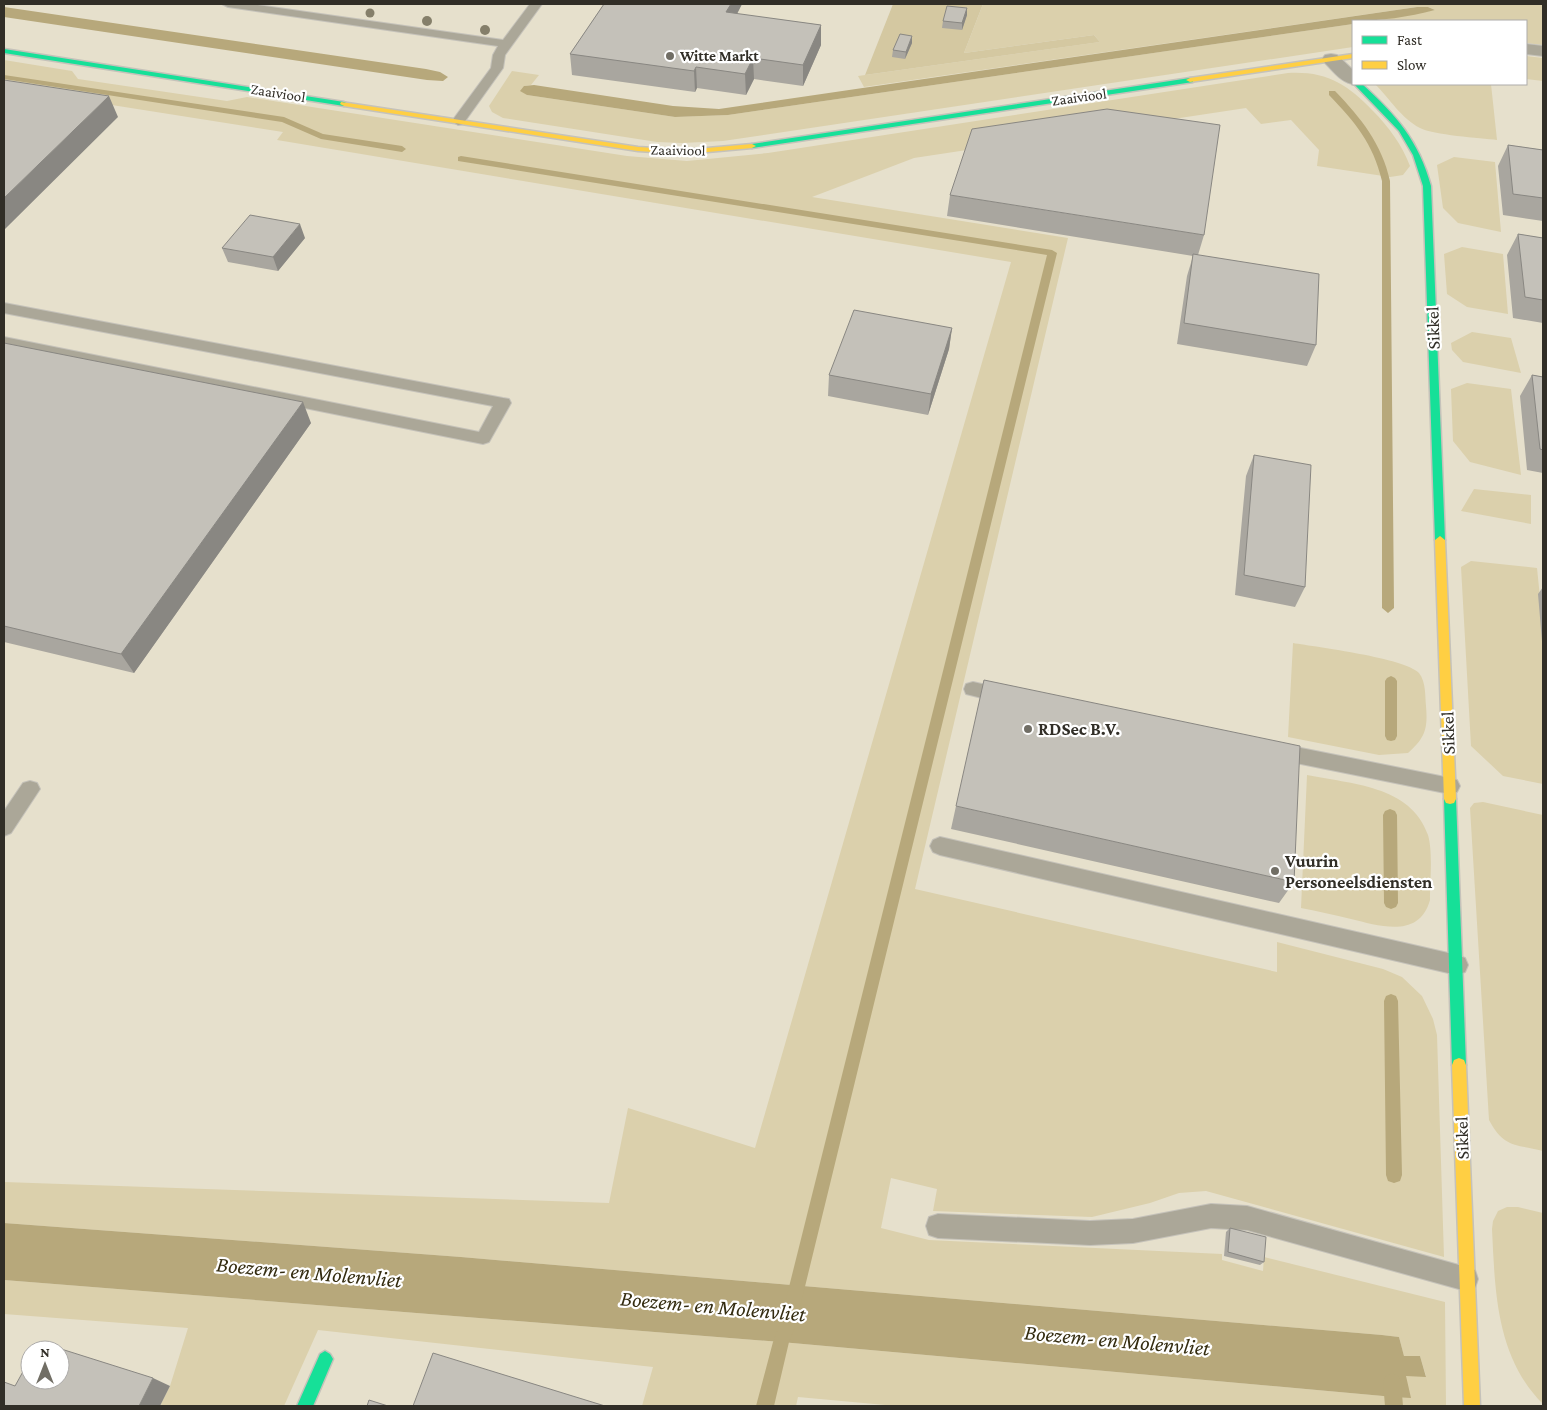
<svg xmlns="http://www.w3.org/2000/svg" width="1547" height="1410" font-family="'Crimson Pro',serif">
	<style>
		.built { fill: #e6e0cc; fill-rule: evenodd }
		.green { fill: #dbd0ac }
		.forest { fill: #d4c8a1 }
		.water { fill: #b7a87b }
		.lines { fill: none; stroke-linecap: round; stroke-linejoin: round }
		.stream { fill: #b7a87b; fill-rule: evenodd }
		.lane-casing { stroke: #c5c2ba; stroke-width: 2 }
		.street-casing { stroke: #c5c2ba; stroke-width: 2 }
		.fast-casing { stroke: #c5c2ba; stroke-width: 3 }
		.slow-casing { stroke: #c5c2ba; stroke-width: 3 }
		.lane { fill: #aba798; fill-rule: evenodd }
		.street { fill: #aba798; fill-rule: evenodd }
		.fast { fill: #16e098; fill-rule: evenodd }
		.slow { fill: #ffcf43; fill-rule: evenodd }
		.tree { fill: #857f6a }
		.wall { fill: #a9a69f }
		.shaded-wall { fill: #898782 }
		.building { fill: #c4c1b9; stroke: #898782 }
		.poi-dot { fill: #716e65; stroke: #fff; stroke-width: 2 }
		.labels { text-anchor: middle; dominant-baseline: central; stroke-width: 4.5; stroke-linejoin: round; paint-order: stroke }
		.far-poi-label { font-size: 15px; font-weight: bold; fill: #312e27; stroke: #fff; text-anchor: start }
		.far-street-label { font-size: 15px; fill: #312e27; stroke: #fff }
		.street-label { font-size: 18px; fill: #312e27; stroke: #fff }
		.poi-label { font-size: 18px; font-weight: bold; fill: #312e27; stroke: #fff; text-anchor: start }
		.near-water-label { font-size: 22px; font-style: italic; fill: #342c10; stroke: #fff }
	</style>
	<rect width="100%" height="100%" fill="#e7e4d9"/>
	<!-- built -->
	<path class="built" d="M4 4H893L865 75 1312 11 1543 4V1406H4ZM1353 21H1526V84H1353ZM30 1350H60V1380H30Z"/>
	<!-- green -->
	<path class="green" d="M983 4H1543V45L1526 43V21H1373L1435 10 1428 7H1417L864 87 858 76 1100 42 1094 35 964 53Z
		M1353 24V47L723 141 682 143 657 142 503 118 492 112 489 106 512 71 539 75 531 85 524 86 527 95 675 117 728 115Z
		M1526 56 1543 58V81L1526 79Z
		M4 60 72 71 78 79 227 101 247 97 627 156 687 161 768 153 1288 73C1327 71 1347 84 1373 111 1389 127 1402 145 1410 166L1403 175 1390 177 1317 166 1319 150 1291 120 1261 124 1246 108 914 158 812 197 1068 238 915 889 1277 972V942L1383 969 1402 977 1422 996 1433 1019 1437 1035 1444 1257 1206 1191 1179 1193 1150 1203 1092 1217 933 1211 937 1189 891 1178 881 1228 929 1240 1222 1254V1260L1263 1271 1264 1257 1445 1302 1446 1406H896L798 1397 796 1406H642L653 1367 318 1330 284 1406H160L170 1386 188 1328 4 1314V1280L781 1342 1394 1397 1406 1376H1426L1420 1356H1404L1399 1337 1382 1335 461 1257 4 1223V1182L609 1203 628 1108 755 1148 1011 262 277 140 283 132 4 88Z
		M1375 84H1491L1497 140C1480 138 1433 135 1420 128 1402 119 1389 98 1375 84Z
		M1454 157 1495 162 1501 232 1458 223 1443 208 1437 165Z
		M1462 247 1503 254 1508 314 1467 307 1447 294 1444 254Z
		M1472 332 1511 338 1521 373 1463 362 1452 350 1451 343Z
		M1467 383 1511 389 1521 475 1470 462 1453 441 1451 389Z
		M1474 489 1531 495V524L1461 511Z
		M1471 561 1537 568 1543 627V784L1503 776 1471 746 1461 567Z
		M1293 643C1317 647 1405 658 1419 673 1426 682 1425 695 1426 706 1428 729 1425 738 1408 753L1379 755 1288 737Z
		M1307 775C1350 784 1411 785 1428 835 1433 852 1430 881 1430 900 1419 939 1380 926 1351 919 1334 915 1318 911 1301 908Z
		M1483 802 1543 815V1151C1515 1144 1504 1148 1489 1120L1470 808 1474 803Z
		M1507 1207H1518L1543 1213V1404C1496 1357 1495 1291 1492 1229L1493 1221 1498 1211Z"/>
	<!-- forest -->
	<path class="forest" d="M893 4H983L964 53 1094 35 1100 42 865 75Z"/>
	<!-- water -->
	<path class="water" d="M4 7 426 69 440 72 448 77 443 81 427 80 4 17Z
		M1417 7H1428L1435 10C1408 17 1381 21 1353 21V24L728 115 675 117 527 95 520 91 524 86 534 85 673 106 719 109Z
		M4 1223 461 1257 1382 1335 1399 1337 1404 1356H1420L1426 1377 1406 1376 1411 1398 1394 1397 781 1342 4 1280Z"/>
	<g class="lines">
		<!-- stream -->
		<path class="stream" d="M4 75 284 117 323 134 402 146 406 149 402 152 321 139 282 122 4 79Z
			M1329 91H1335C1361 118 1382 144 1390 181L1394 608 1388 613 1382 608V181C1373 143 1355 122 1329 95Z
			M461 156 1052 250 1057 253 801 1303 799 1309 793 1311 787 1309 785 1303 1047 255 458 161V157Z
			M1391 676 1395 678 1397 681V736L1395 740 1391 741 1387 740 1385 736V681L1387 678Z
			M1390 809 1395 811 1397 815 1398 903 1396 907 1391 909 1386 907 1384 903 1383 815 1385 811Z
			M1391 994 1396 996 1398 1001 1402 1175 1400 1181 1394 1183 1388 1181 1386 1175 1384 1001 1386 996Z
			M787 1319 793 1321 795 1327 789 1342 774 1406H756L773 1342 781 1321Z
			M1392 1373 1398 1376 1401 1382 1403 1406H1385L1383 1382 1386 1376Z"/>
		<!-- lane casing -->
		<g class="lane-casing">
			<path id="lane" d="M222 4H250L503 40 530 4H542L505 55 503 68 463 124 458 125 452 121 491 68 493 55 498 46 228 7Z
				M4 303 503 398 509 399 511 403 489 442 483 444 4 347V337L479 432 493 406 4 313Z
				M973 682 1013 691 1015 696 1013 701 1006 704 966 694 964 689 966 684Z
				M1276 743 1450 778 1457 780 1460 786 1457 792 1450 794 1276 759 1269 757 1266 751 1269 745Z
				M30 781 37 783 40 789 11 833 4 836V811L23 783Z
				M940 837 1457 955 1465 958 1468 965 1465 972 1457 975 940 855 933 852 930 846 933 840Z
				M1211 1204 1247 1206 1466 1267 1475 1270 1478 1279 1475 1288 1466 1291 1247 1230 1211 1228 1133 1243 1090 1245 938 1238 929 1235 926 1226 929 1217 938 1214 1090 1221 1133 1219Z"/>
		</g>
		<!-- street casing -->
		<g class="street-casing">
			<path id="street" d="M1526 44 1543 46V56L1526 54Z
				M1331 54 1337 55 1353 70V84H1356C1343 85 1333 71 1325 63L1322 59 1325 55Z"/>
		</g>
		<!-- fast casing -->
		<g class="fast-casing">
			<path id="fast" d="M4 49 344 102 348 104 344 106 4 53Z
				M1190 78H1193V82L752 148 748 146 752 144Z
				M1354 84H1362C1396 115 1419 141 1431 186L1445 540 1440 544 1435 540 1423 186 1413 155 1399 131Z
				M1450 794 1454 795 1456 799 1466 1065 1464 1070 1459 1072 1454 1070 1452 1065 1444 799 1446 795Z
				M325 1351 330 1354 333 1359 313 1406H297L320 1354Z"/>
		</g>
		<!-- slow casing -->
		<g class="slow-casing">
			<path id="slow" d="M1353 54V58L1190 82 1186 80 1190 78Z
				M341 102 638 147 685 150 752 144 756 146 752 148 685 154 638 151 344 106 340 104Z
				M1440 536 1445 540 1456 799 1454 803 1450 804 1446 803 1444 799 1435 540Z
				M1459 1058 1464 1060 1466 1065 1480 1406H1464L1452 1065 1454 1060Z"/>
		</g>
		<!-- lane -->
		<use href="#lane" class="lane"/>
		<!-- street -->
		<use href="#street" class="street"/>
		<!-- fast -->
		<use href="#fast" class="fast"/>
		<!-- slow -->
		<use href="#slow" class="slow"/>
	</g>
	<!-- trees -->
	<g class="tree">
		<circle cx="370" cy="13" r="4.5"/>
		<circle cx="427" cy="21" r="5"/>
		<circle cx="485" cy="30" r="5"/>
	</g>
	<!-- wall -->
	<path class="wall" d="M604 4H742L737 14 821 25V45L803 86 754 79 746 95 697 88 695 92 572 75 570 54Z
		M956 4H968V5Z
		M967 8V15L962 30 942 28 943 21Z
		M912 36V43L905 59 892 57 893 50Z
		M1508 145 1543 150V221L1503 215 1498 166Z
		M950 195 1204 235 1198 255 1316 345 1307 366 1177 344 1187 276 1193 256 947 216Z
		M1518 234 1543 238V323L1513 318 1507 255Z
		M305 238 278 271 228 262 222 248Z
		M952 328 949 349 928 415 828 396 829 375Z
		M4 343 311 423 134 673 4 642Z
		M1532 375 1543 377V473L1527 470 1520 396Z
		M1254 455 1305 587 1295 607 1235 595 1246 476Z
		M1543 587V653L1538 594Z
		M956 806 1294 882 1279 903 951 829Z
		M1230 1228 1264 1262 1260 1265 1224 1256 1226 1232Z"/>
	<!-- shaded-wall -->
	<path class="shaded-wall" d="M731 4H742L727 33 726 12Z
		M967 8V15L962 30V23Z
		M821 25V45L803 86V65Z
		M912 36V43L905 59 906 52Z
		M753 58 754 79 746 95 745 74Z
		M696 67 697 88 695 92 694 71Z
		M109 96 118 117 4 230V198Z
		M300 224 305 238 278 271 273 257Z
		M952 328 949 349 928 415 931 394Z
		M303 402 311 423 134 673 121 654Z
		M153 1378 170 1386 160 1406H139Z"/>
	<!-- building -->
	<path class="building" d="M604 4H731L726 12 821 25 803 65 753 58 745 74 696 67 694 71 570 54Z
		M947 6 967 8 962 23 943 21Z
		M900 34 912 36 906 52 893 50Z
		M4 80 109 96 4 198Z
		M1107 109 1220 125 1204 235 950 195 972 129Z
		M1508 145 1543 150V198L1513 194Z
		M250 215 300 224 273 257 222 248Z
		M1518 234 1543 238V300L1525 297Z
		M1193 254 1319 274 1316 345 1184 323Z
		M854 310 952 328 931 394 829 375Z
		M4 343 303 402 121 654 4 626Z
		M1532 375 1543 377V450L1540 449Z
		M1254 455 1311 465 1305 587 1244 575Z
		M984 680 1300 746 1294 882 956 806Z
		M1230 1228 1266 1237 1264 1262 1228 1252Z
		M39 1342 153 1378 139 1406H4V1382L15 1386 30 1359V1380H60V1350H35Z
		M433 1353 605 1406H413Z
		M369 1400 388 1406H367Z"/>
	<!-- markers -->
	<g class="poi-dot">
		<circle cx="670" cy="56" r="5"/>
		<circle cx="1028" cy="729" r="5"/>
		<circle cx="1275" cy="871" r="5"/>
	</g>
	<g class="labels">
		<!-- far-poi labels -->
		<g class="far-poi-label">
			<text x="680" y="56">Witte Markt</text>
		</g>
		<!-- far-street labels -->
		<g class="far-street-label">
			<text transform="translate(278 93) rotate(9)">Zaaiviool</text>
			<text transform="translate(1079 97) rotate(-8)">Zaaiviool</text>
			<text transform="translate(678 150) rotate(1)">Zaaiviool</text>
		</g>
		<!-- street labels -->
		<g class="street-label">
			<text transform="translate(1433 328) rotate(-92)">Sikkel</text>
			<text transform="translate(1448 733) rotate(-92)">Sikkel</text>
			<text transform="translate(1462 1138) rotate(-92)">Sikkel</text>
		</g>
		<!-- poi labels -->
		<g class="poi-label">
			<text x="1038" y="729">RDSec B.V.</text>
			<text x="1285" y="861">Vuurin<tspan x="1285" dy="21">Personeelsdiensten</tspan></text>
		</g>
		<!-- near-water labels -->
		<g class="near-water-label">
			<text transform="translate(309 1272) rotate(5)">Boezem- en Molenvliet</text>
			<text transform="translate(713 1306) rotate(5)">Boezem- en Molenvliet</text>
			<text transform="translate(1117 1340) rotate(5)">Boezem- en Molenvliet</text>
		</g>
	</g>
	<!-- border -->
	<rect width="1547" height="1410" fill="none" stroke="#312e27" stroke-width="10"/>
	<!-- legend -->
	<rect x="1352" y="20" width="175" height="65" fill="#ffffff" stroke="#adaba9"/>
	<rect x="1362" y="36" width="25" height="8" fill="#16e098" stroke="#adaba9"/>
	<text x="1397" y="45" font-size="15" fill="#312e27">Fast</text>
	<rect x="1362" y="61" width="25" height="8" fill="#ffcf43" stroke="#adaba9"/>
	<text x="1397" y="70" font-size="15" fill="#312e27">Slow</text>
	<!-- north arrow -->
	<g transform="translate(45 1365)"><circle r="24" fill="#ffffff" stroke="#adaba9"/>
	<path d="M0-4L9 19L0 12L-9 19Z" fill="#716e65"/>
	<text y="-8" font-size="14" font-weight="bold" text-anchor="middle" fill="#312e27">N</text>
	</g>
</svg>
